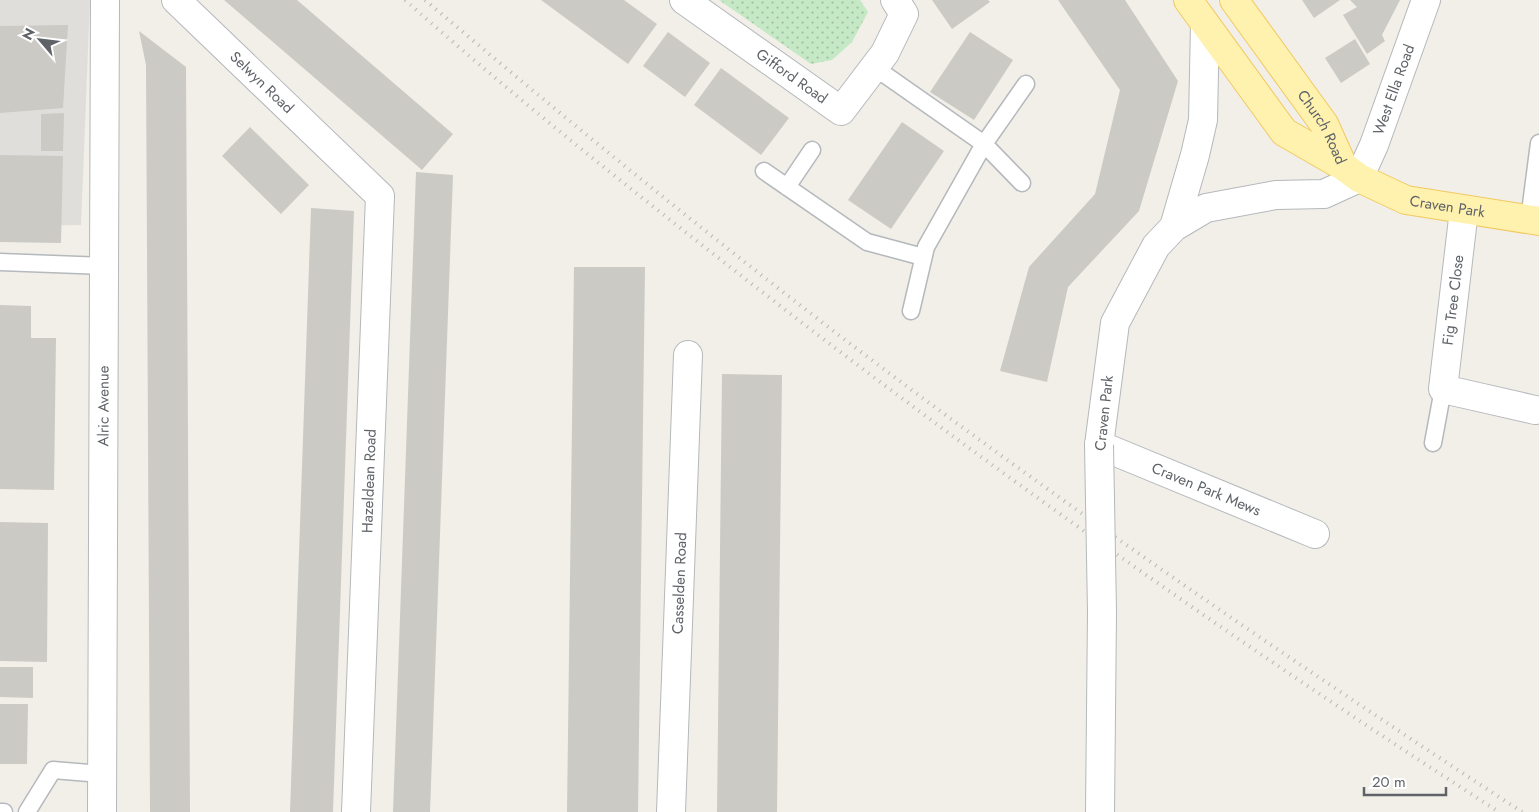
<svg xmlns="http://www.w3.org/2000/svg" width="1539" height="812" font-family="Jost,sans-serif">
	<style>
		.industrial { fill: #e0deda }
		.garden { fill: url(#garden-dots) }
		.building { fill: #cccac5 }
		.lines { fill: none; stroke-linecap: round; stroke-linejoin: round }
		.service-casing { stroke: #b5b8bc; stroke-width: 19 }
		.minor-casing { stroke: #b5b8bc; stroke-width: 30 }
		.tertiary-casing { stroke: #b5b8bc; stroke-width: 30 }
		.primary-casing { stroke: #f2c960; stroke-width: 30 }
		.service { stroke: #fff; stroke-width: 16 }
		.minor { stroke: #fff; stroke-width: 28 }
		.tertiary { stroke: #fff; stroke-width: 28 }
		.primary { stroke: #fff2af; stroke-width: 28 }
		.rail { stroke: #b6b7b8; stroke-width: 4; stroke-dasharray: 1 6; stroke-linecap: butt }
		.tertiary-bridge-casing { stroke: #b5b8bc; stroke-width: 30; stroke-linecap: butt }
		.tertiary-bridge { stroke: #fff; stroke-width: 28 }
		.labels { text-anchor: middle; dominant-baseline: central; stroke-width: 4; stroke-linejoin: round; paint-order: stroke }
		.street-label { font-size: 15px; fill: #5f6368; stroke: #fff }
	</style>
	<defs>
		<pattern id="garden-dots" width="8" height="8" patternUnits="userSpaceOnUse" patternTransform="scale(1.25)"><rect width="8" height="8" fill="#c5e8c5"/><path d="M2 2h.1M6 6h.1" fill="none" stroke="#a3c0a4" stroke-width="1.8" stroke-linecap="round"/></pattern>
	</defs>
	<rect width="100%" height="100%" fill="#f1efe8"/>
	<!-- industrial -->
	<path class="industrial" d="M0 0H90L81 225 0 226Z"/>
	<!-- garden -->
	<path class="garden" d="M719 0H860L868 12 852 42 832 60 811 64Z"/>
	<!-- building -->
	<path class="building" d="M224 0H297L453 134 422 170Z
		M541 0H624L657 24 628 64Z
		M932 0H988L990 2 952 29Z
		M1058 0H1125L1178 81 1139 211 1068 287 1047 382 1000 371 1029 267 1095 194 1120 90Z
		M1302 0H1340L1314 18Z
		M1350 0H1400L1382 35 1385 41 1367 54 1343 15 1357 7Z
		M68 25 63 108 0 113V26Z
		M139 31 186 67 190 812H150L146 65Z
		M668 32 710 63 685 97 643 66Z
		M970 32 1013 60 974 120 930 92Z
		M1355 39 1370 64 1341 83 1325 58Z
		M721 68 789 118 761 155 694 105Z
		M64 113 63 151H41V114Z
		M902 122 944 151 891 229 848 200Z
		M250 127 309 185 281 214 222 156Z
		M0 155 63 156 61 243 0 242Z
		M416 172 453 175 430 812H393Z
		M311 208 354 211 333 812H290Z
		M574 267H645L638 812H567Z
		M0 305 31 306V338H56L54 490 0 489Z
		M722 374 782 375 777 812H717Z
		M0 522 48 523 47 662 0 661Z
		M0 667H33V698L0 697Z
		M0 704H28L27 764H0Z"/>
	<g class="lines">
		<!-- service casing -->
		<g class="service-casing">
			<path id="service" d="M874 67 984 144 1022 183
				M764 171 867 242 923 257
				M787 187 812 150
				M1529 220 1539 143
				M0 262 105 266
				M911 311 926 247 984 144 1026 84
				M1433 443 1443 389
				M0 812H4
				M27 812 53 770 101 774"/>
		</g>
		<!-- minor casing -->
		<g class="minor-casing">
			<g id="minor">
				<path id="s1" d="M176 0 380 196 356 812"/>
				<path id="s2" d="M684 0 841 111 885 53 904 14 895 0"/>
				<path id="s3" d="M1359 178 1374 145 1426 0"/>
				<path d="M1464 210 1443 389 1535 410"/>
				<path id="s4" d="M1099 445 1315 534"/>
				<path id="s5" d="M102 812 105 0"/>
				<path id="s6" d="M671 812 688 355"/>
			</g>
		</g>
		<!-- tertiary casing -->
		<g class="tertiary-casing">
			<path id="tertiary" d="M1174 227 1195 155 1203 120 1205 24
				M1099 445 1115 323 1156 246 1174 227 1206 208 1276 195 1324 194 1359 178
				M1100 812 1102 612"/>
		</g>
		<!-- primary casing -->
		<g class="primary-casing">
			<g id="primary">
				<path id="s7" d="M1188 0 1284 132 1343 166 1359 178 1406 200 1539 221"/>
				<path id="s8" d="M1234 0 1324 124 1343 166"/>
			</g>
		</g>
		<!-- service -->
		<use href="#service" class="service"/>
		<!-- minor -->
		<use href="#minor" class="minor"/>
		<!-- tertiary -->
		<use href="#tertiary" class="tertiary"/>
		<!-- primary -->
		<use href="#primary" class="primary"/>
		<!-- rail -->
		<path class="rail" d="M405 0C513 96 625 185 739 274 984 465 1238 644 1499 812
			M425 0C575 127 728 252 885 370 1092 525 1306 671 1522 812"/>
		<!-- tertiary-bridge casing -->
		<g class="tertiary-bridge-casing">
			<path id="tertiary-bridge" d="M1099 445 1102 612"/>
		</g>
		<!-- tertiary-bridge -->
		<use href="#tertiary-bridge" class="tertiary-bridge"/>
	</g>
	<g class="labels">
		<!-- street labels -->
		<g class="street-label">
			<text stroke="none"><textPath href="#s2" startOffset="132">Gifford Road</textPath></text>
			<text stroke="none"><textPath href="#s1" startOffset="119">Selwyn Road</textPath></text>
			<text stroke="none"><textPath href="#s3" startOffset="95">West Ella Road</textPath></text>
			<text stroke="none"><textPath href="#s8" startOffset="155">Church Road</textPath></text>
			<text stroke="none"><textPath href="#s7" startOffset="345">Craven Park</textPath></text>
			<text transform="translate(1453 300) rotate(-83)">Fig Tree Close</text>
			<text stroke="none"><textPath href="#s5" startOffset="406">Alric Avenue</textPath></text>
			<text transform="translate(1104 413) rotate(-84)">Craven Park</text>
			<text transform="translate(369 481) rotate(-88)">Hazeldean Road</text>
			<text stroke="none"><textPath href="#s4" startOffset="116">Craven Park Mews</textPath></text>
			<text stroke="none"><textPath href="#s6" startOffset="229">Casselden Road</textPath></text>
		</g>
	</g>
	<!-- north arrow -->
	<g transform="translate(40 40) rotate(298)" stroke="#ffffff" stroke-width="4" paint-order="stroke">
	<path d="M0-4L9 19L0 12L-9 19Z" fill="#5f6368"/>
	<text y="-8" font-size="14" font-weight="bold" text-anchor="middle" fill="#5f6368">N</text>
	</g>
	<!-- scale -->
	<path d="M1364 787v8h82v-8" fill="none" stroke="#5f6368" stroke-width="2.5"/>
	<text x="1372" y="787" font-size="15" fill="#5f6368" stroke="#ffffff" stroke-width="4" paint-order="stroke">20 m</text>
</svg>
